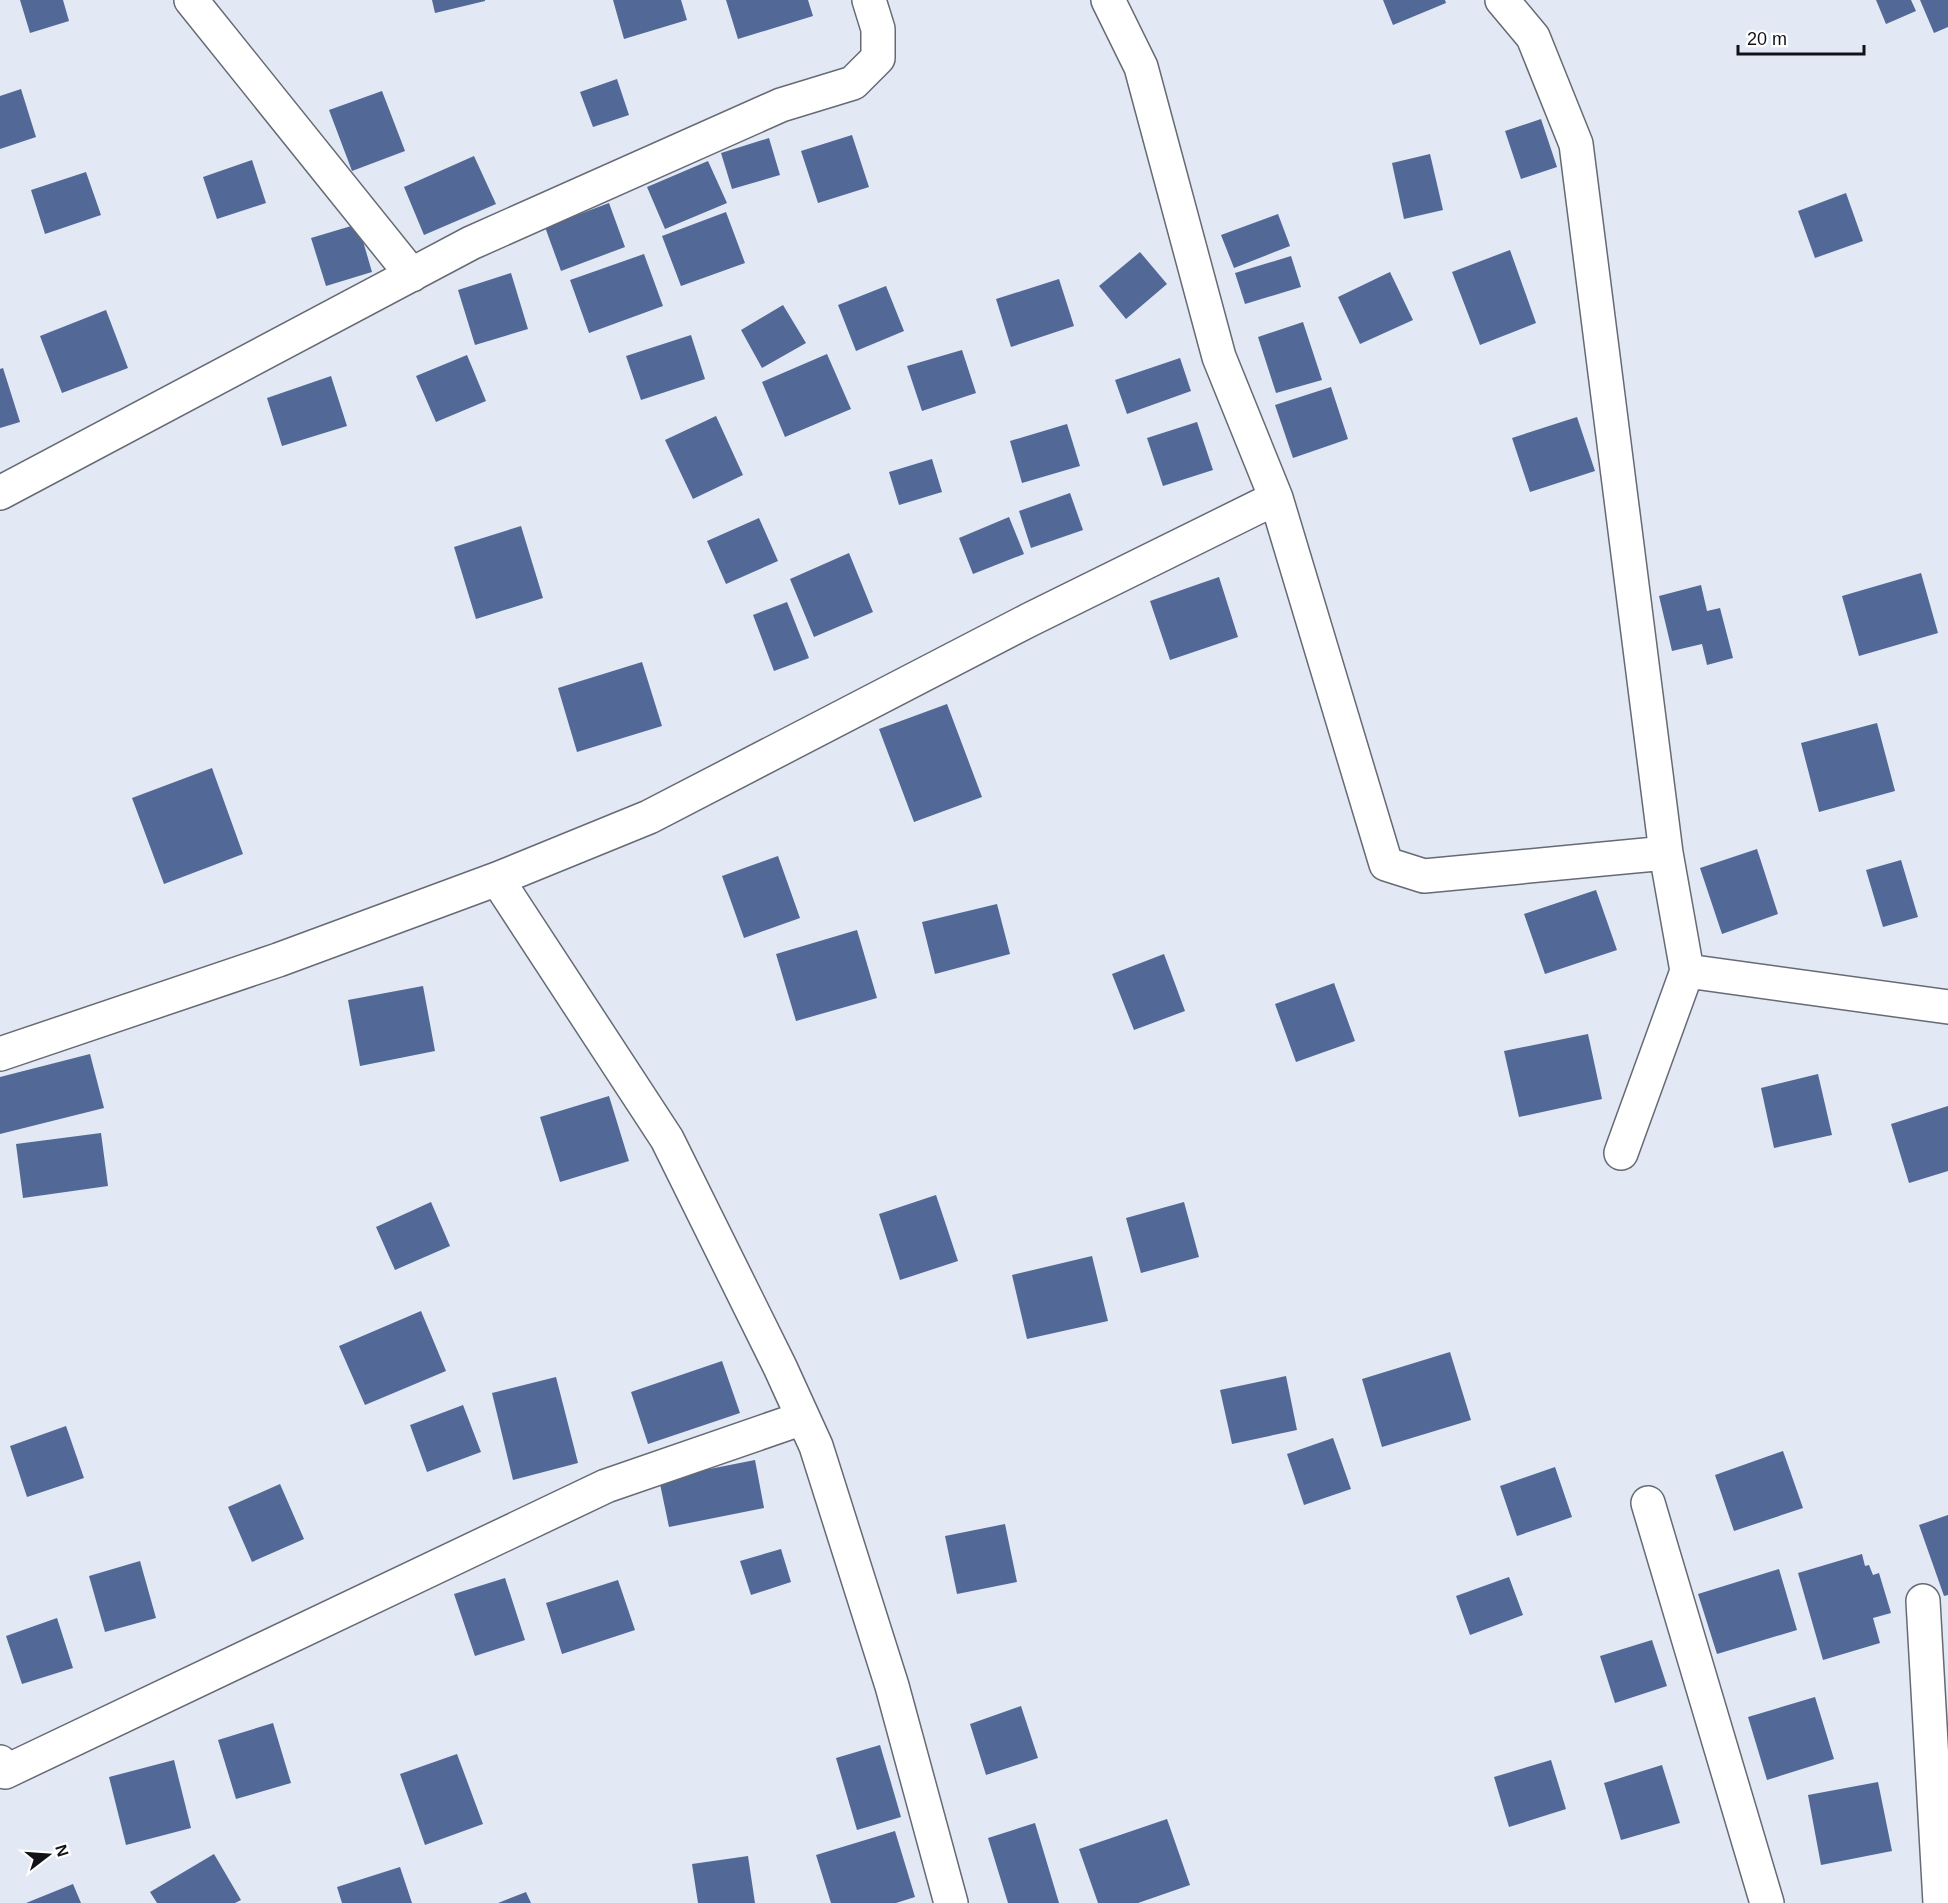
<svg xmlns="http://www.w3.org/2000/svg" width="1948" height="1903" font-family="Helvetica,sans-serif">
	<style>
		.building { fill: #526896 }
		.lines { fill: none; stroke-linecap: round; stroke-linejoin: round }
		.minor-casing { stroke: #656a74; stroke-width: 36 }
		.minor { stroke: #fff; stroke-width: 33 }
	</style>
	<rect width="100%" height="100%" fill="#e2e8f4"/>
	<!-- building -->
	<path class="building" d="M20 0H63L69 21 30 33Z
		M432 0H485V1L435 13Z
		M613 0H681L687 20 624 39Z
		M726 0H808L813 16 738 39Z
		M1383 0H1445L1446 3 1393 25Z
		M1876 0H1911L1916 11 1886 24Z
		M1920 0H1948V27L1934 33Z
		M617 79 629 115 593 127 580 92Z
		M21 89 36 137 0 149V96Z
		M382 91 405 151 352 171 329 110Z
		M1541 119 1557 167 1521 179 1505 131Z
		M852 135 869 187 818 203 801 151Z
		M769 138 780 175 732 189 721 153Z
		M1430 154 1443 210 1404 219 1392 163Z
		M474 156 496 204 424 235 404 187Z
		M252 160 266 203 217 219 203 177Z
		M708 161 727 203 665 229 647 187Z
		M86 172 101 215 45 234 31 190Z
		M1846 193 1863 241 1815 258 1798 211Z
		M609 203 625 247 561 271 545 227Z
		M726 212 745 263 681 286 662 236Z
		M1278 214 1290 246 1234 268 1221 235Z
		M358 224 372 272 326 286 311 238Z
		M1510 250 1536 323 1480 345 1452 272Z
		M1140 252 1167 284 1126 319 1099 286Z
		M644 254 663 306 589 333 570 280Z
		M1291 256 1301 287 1245 304 1235 273Z
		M1390 272 1413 320 1360 344 1338 297Z
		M511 273 528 329 475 345 458 290Z
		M1059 279 1074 326 1011 347 996 299Z
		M886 286 904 331 856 351 838 305Z
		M783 305 806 343 762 368 741 330Z
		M106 310 128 368 62 393 40 336Z
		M1303 322 1322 380 1276 393 1258 337Z
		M691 335 705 379 641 400 626 356Z
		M962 350 976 393 922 411 907 366Z
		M827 354 851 409 785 437 762 382Z
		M467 355 486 401 436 422 416 376Z
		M1180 358 1191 391 1127 414 1115 380Z
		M3 368 20 422 0 428V369Z
		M331 376 347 426 282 446 267 398Z
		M1331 387 1348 439 1293 458 1275 405Z
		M716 416 743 475 693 499 665 440Z
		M1577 417 1595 471 1530 492 1512 438Z
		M1197 422 1213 470 1163 486 1147 438Z
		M1067 424 1080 466 1022 483 1010 441Z
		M932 459 942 492 899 505 889 472Z
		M1070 493 1083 530 1031 548 1019 511Z
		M1009 517 1024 554 973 574 959 538Z
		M759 518 778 561 726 584 707 541Z
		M521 526 543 598 476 619 454 547Z
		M849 553 873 612 814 637 790 579Z
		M1921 573 1938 633 1859 656 1842 596Z
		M1219 577 1238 637 1170 660 1150 601Z
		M1701 585 1707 611 1720 608 1733 658 1707 665 1702 644 1672 651 1659 596Z
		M787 602 809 658 774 671 753 615Z
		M642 662 662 726 577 752 558 688Z
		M947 704 982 797 914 822 879 729Z
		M1877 723 1895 791 1819 812 1801 743Z
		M212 768 243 854 164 884 132 798Z
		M1757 849 1778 914 1722 934 1700 868Z
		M778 856 800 918 744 938 722 876Z
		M1901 860 1918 917 1883 927 1866 870Z
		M1596 890 1617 950 1545 974 1524 914Z
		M997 904 1010 954 935 974 922 922Z
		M857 930 877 998 796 1021 776 954Z
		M1164 954 1185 1011 1134 1030 1112 974Z
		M1334 983 1355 1041 1296 1062 1275 1004Z
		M423 986 435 1051 360 1066 348 1000Z
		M1588 1034 1602 1099 1519 1117 1504 1051Z
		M90 1054 104 1108 0 1134V1077Z
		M1818 1074 1832 1135 1774 1148 1761 1088Z
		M609 1096 629 1161 560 1182 540 1117Z
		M1948 1106V1171L1909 1183 1891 1124Z
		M101 1133 108 1186 23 1198 16 1144Z
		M936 1195 958 1261 900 1280 879 1214Z
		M431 1202 450 1246 395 1270 376 1227Z
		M1184 1202 1199 1257 1141 1273 1126 1218Z
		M1092 1256 1108 1321 1027 1339 1012 1275Z
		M421 1311 446 1371 365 1405 339 1346Z
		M1450 1352 1471 1420 1382 1447 1362 1379Z
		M722 1361 740 1413 648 1444 631 1392Z
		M1286 1376 1297 1430 1232 1444 1220 1390Z
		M556 1377 578 1463 513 1480 492 1393Z
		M463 1405 481 1452 427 1472 410 1425Z
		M66 1426 84 1478 27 1497 10 1446Z
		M1333 1438 1351 1489 1304 1505 1287 1454Z
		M1783 1451 1803 1508 1734 1531 1715 1475Z
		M755 1460 764 1508 669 1527 659 1479Z
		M1555 1467 1572 1517 1517 1536 1500 1486Z
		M280 1484 304 1539 252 1562 228 1507Z
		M1948 1515V1595L1944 1596 1919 1525Z
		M1005 1524 1017 1582 957 1594 945 1536Z
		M781 1549 791 1582 751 1595 740 1561Z
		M1862 1554 1865 1566 1869 1565 1873 1575 1879 1573 1891 1613 1873 1618 1880 1643 1823 1660 1798 1573Z
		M140 1561 156 1618 105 1632 89 1576Z
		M1779 1569 1797 1630 1717 1654 1698 1594Z
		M1509 1577 1523 1615 1470 1635 1456 1596Z
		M505 1578 525 1640 475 1656 454 1594Z
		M618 1580 635 1630 562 1654 546 1603Z
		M57 1618 73 1668 22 1684 6 1636Z
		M1652 1640 1667 1686 1615 1703 1600 1656Z
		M1815 1697 1834 1759 1767 1780 1748 1717Z
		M1021 1706 1038 1758 986 1775 970 1724Z
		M273 1723 291 1783 236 1799 218 1740Z
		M880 1745 901 1817 857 1830 836 1758Z
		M457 1754 483 1824 425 1845 400 1774Z
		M174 1760 191 1828 126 1845 109 1777Z
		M1551 1760 1566 1809 1509 1827 1494 1777Z
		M1662 1765 1680 1823 1621 1840 1604 1783Z
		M1878 1782 1892 1851 1821 1865 1808 1795Z
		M1167 1819 1190 1885 1138 1903H1098L1079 1849Z
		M1035 1823 1059 1903H1008L988 1838Z
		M895 1831 915 1897 896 1903H831L816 1855Z
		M214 1854 241 1900 235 1903H157L150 1892Z
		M748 1856 755 1903H698L692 1864Z
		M400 1867 412 1903H342L337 1887Z
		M73 1884 81 1903H26Z
		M526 1892 531 1903H498Z"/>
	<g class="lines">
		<!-- minor casing -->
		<g class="minor-casing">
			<path id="minor" d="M191 0 412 275
				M1502 0 1533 37 1576 144 1666 853 1687 971 1621 1153
				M0 493 471 243 781 105 853 83 878 58V29L869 0
				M1276 498 1386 864 1424 876 1666 853
				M497 879 667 1139 780 1367 816 1446 892 1686 951 1903
				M1687 971 1948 1007
				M0 1054 278 960 497 879 649 817 1029 620 1276 498 1219 357 1141 67 1108 0
				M1648 1503 1767 1903
				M1923 1601 1940 1903
				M0 1762 5 1772 606 1486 803 1418"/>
		</g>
		<!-- minor -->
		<use href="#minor" class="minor"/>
	</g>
	<!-- north arrow -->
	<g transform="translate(48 1855) rotate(73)" stroke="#ffffff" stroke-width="4.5" paint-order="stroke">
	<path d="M0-4.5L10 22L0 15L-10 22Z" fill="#111317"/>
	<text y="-9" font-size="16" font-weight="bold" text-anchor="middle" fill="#111317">N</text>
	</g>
	<!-- scale -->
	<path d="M1738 45v9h126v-9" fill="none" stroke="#111317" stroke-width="3"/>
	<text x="1747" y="45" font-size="18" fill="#111317" stroke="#ffffff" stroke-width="4.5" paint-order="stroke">20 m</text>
</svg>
